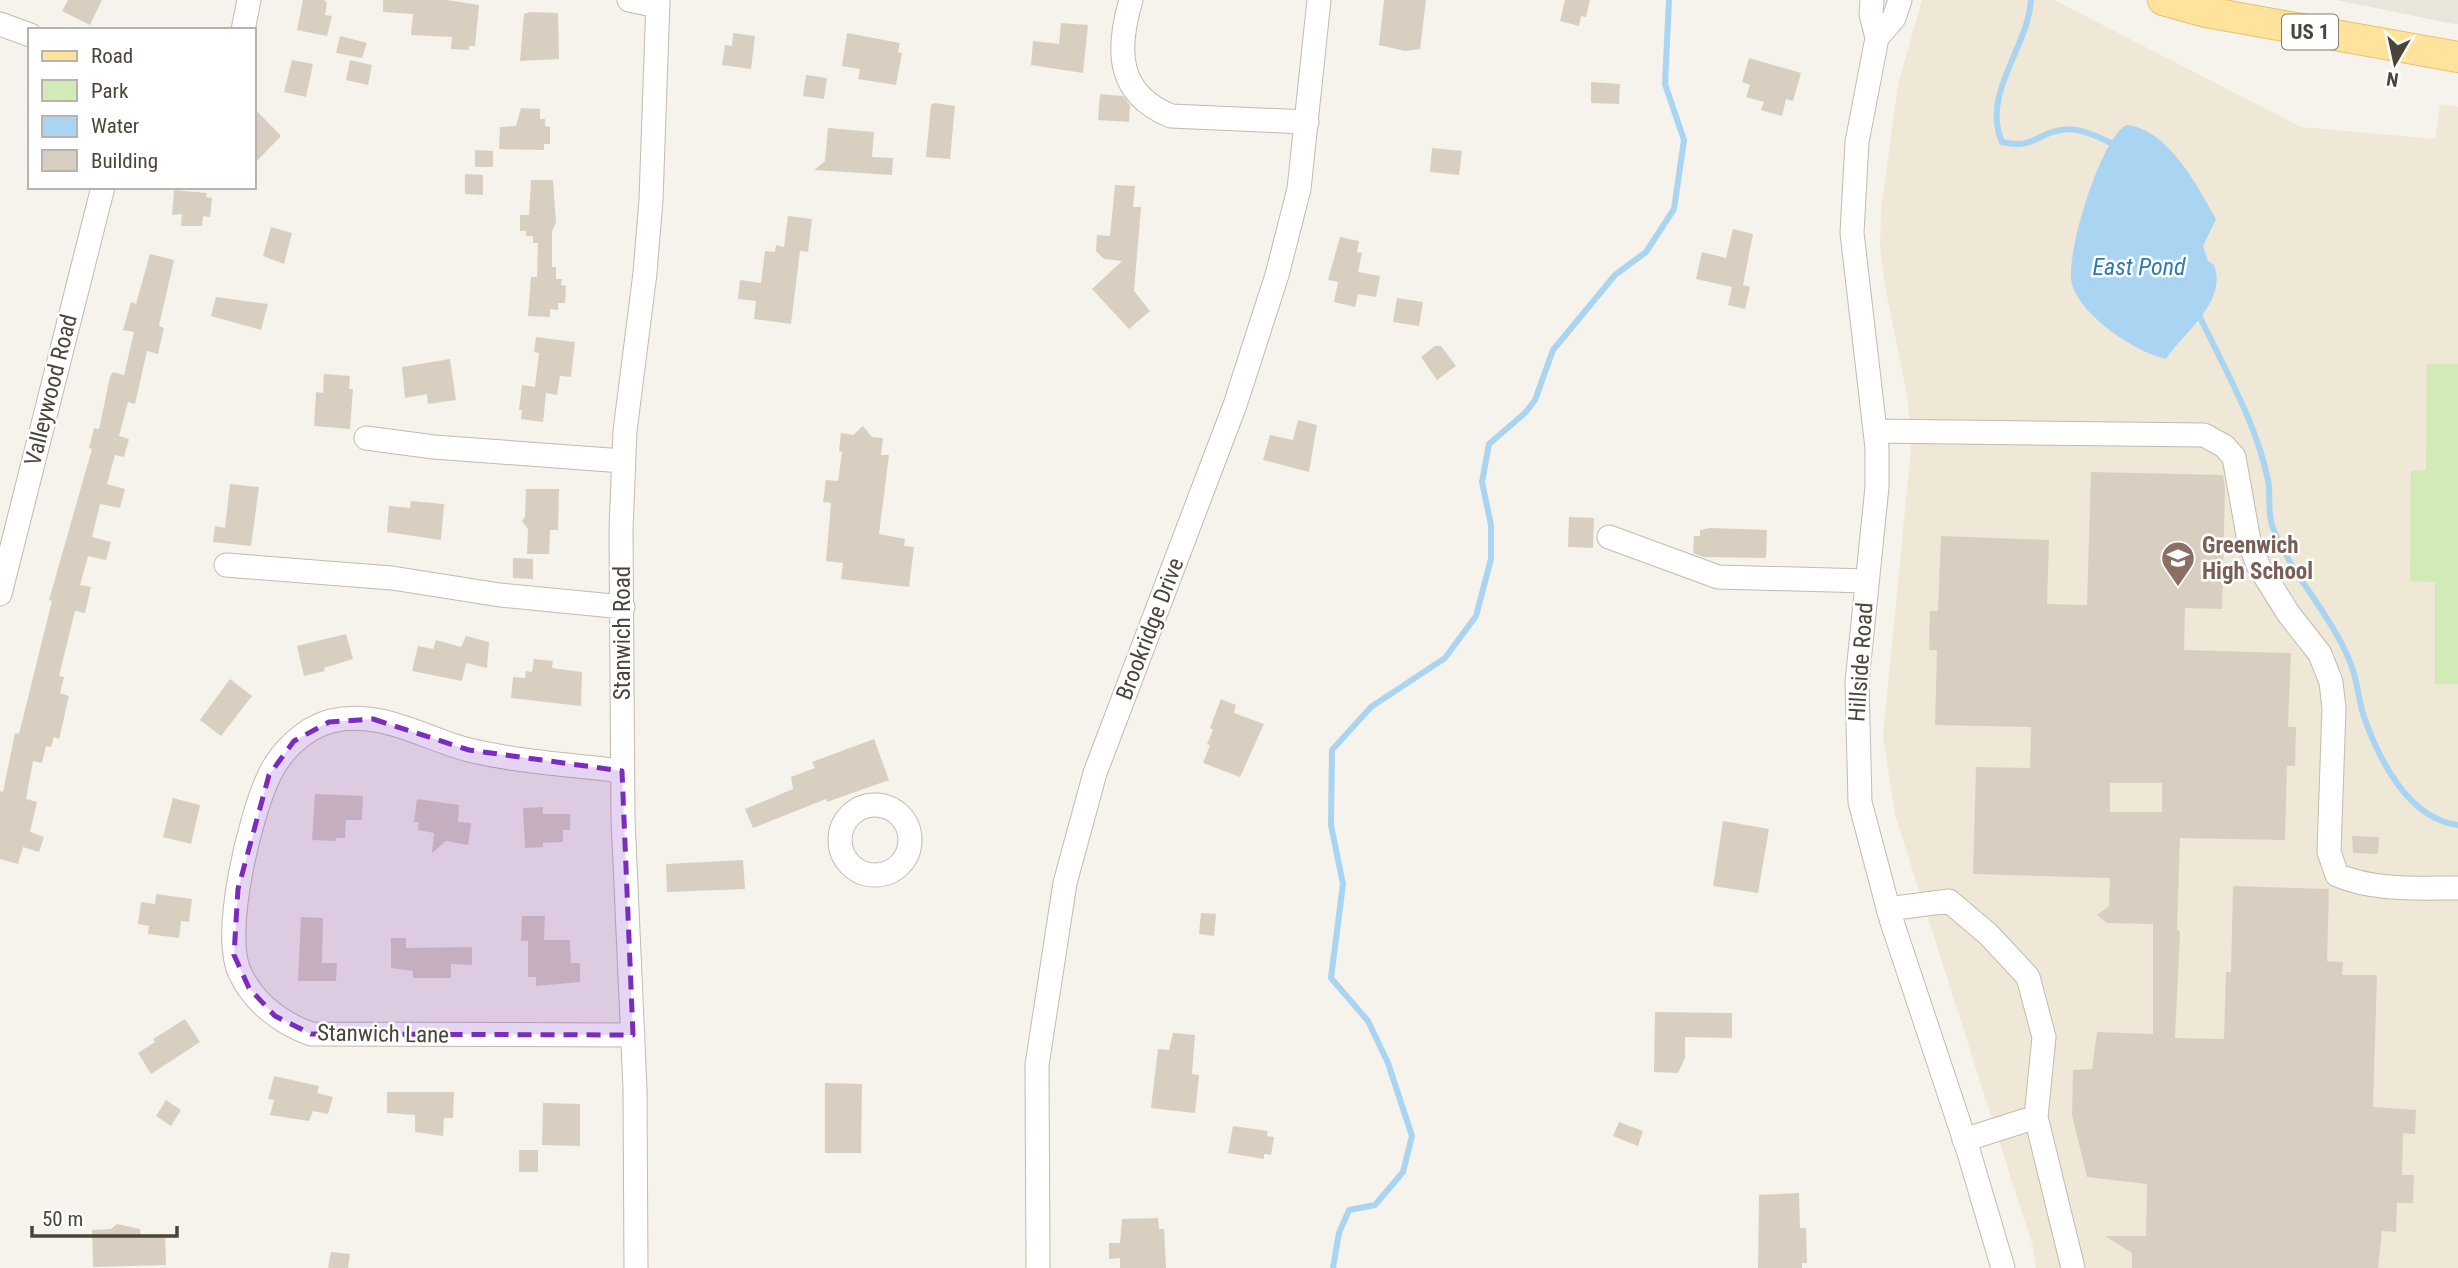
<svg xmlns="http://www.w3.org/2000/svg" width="2458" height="1268" font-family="'Roboto Condensed',sans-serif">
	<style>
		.residential { fill: #eae5da }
		.education { fill: #efe8d6 }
		.green { fill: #d2eab5 }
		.water { fill: #a9d4f2 }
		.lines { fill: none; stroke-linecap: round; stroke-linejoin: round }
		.stream { stroke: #a9d4f2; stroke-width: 6 }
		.building { fill: #d8cfc1; fill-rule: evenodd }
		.minor-casing { stroke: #c2bbae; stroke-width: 25 }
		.major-casing { stroke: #e6c16a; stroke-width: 32 }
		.minor { stroke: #fff; stroke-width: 23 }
		.major { stroke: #ffe39c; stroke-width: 30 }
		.marked { fill: #7b2cbf; fill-opacity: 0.2; stroke: #7b2cbf; stroke-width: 5; stroke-dasharray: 14 9; stroke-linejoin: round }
		.labels { text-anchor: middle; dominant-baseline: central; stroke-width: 5; stroke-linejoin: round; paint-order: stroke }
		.shield { fill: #fff; stroke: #817c74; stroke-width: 2 }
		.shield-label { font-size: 21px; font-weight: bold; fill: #4b4439 }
		.street-label { font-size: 23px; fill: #4b4439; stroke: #fff }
		.education-label { font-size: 23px; font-weight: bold; fill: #785e54; stroke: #fff; text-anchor: start }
		.water-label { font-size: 24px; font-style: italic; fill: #2e7ab2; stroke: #fff }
	</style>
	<rect width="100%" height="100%" fill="#f6f3ec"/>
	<!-- residential -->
	<path class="residential" d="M2336 0H2458V24H2454Z"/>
	<!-- education -->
	<path class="education" d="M1922 0H2054L2301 127 2435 139 2440 104 2458 107V1268H2036L2033 1247 1895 815 1883 736 1911 449 1908 400 1885 286 1880 247 1881 211 1898 85Z"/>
	<!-- green -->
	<path class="green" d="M2427 364H2458V684H2435V582L2410 581 2411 471 2426 470Z"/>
	<!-- water -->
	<path class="water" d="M2127 125C2169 130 2198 187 2216 219L2203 246 2208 261 2214 265C2228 302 2183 333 2166 359 2135 352 2081 316 2072 284 2064 257 2102 134 2127 125Z"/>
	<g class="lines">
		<!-- stream -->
		<path class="stream" d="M2031 0C2028 48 1981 94 2002 142 2035 149 2033 135 2061 130 2078 126 2101 138 2115 145
			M2198 313C2223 366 2256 422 2268 480 2271 496 2267 513 2273 528 2292 576 2331 614 2350 662 2357 678 2358 697 2363 714 2378 758 2408 819 2458 825
			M1333 1268 1339 1233 1349 1210 1375 1205 1403 1172 1412 1136 1388 1063 1368 1021 1331 978 1343 884 1331 825 1332 750 1371 707 1445 658 1476 616 1491 559V525L1482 482 1489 444 1525 413 1535 400 1553 350 1615 275 1646 252 1674 209 1684 140 1665 84 1669 0"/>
	</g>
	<!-- building -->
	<path class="building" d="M68 0H102L90 25 62 11Z
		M303 0H324L327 3 325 15 332 16 327 36 297 30Z
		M383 0H447L479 5 475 46H469V50L451 49 452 37 411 35 413 14 383 12Z
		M1384 0H1426L1420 49 1405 51 1379 45Z
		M1565 0H1590L1586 17 1581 16 1579 26 1560 21Z
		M530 12 558 13 559 59 520 61 524 14Z
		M1061 23 1088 25 1083 73 1031 65 1033 41 1059 44Z
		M733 33 755 36 751 69 722 65 725 45 732 46Z
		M847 33 900 43 898 52 902 53 896 85 858 79 860 69 842 66Z
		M340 36 367 43 362 58 336 53Z
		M1749 58 1801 73 1793 101 1786 99 1782 116 1761 110 1764 102 1746 97 1750 85 1742 82Z
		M292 60 313 64 306 97 284 92Z
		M350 60 372 65 368 85 346 80Z
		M806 75 827 78 824 99 803 96Z
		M1591 82 1620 84 1619 104 1591 103Z
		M1100 94 1123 96 1130 105 1129 122 1098 120Z
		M934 103 955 106 950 159 926 157 931 105Z
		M254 108 281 136 254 164Z
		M521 108 540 109V119H545V126L550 127V144H544V150L499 149 500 127 516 126Z
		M828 128 874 132 872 157 893 158 892 175 814 170 825 161Z
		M1432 148 1462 151 1459 175 1430 172Z
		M475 150 493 151V167H475Z
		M465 174 483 175V195L465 194Z
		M531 180H553L556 223 552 231V267H556V279H562L561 285 566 286 565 303H558V310L550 309V317L528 316 531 277H537L538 243H533V236H526V231H520V215H529Z
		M1115 185 1135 186 1133 207H1141L1134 291 1150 311 1129 329 1092 289 1122 261 1104 259 1096 251 1097 235 1110 236Z
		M174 190 207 193 206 197 212 198 210 217 203 216 202 226H181L182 214 172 215Z
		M788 216 812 219 808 252 800 251 791 324 754 319 756 301 738 299 740 280 761 283 765 251 775 252 776 245 784 247Z
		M271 227 292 233 284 264 263 256Z
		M1733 229 1753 234 1743 285 1750 287 1745 309 1728 305 1732 287 1696 279 1702 252 1726 258Z
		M1340 237 1359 241 1357 252 1362 253 1358 272 1380 276 1376 297 1358 294 1355 307 1334 302 1338 282 1328 280Z
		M150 254 174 260 159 326 164 328 158 354 147 351 135 404 128 402 119 436 129 439 124 457 115 455 107 484 125 489 120 508 100 504 92 537 111 542 106 560 88 556 80 585 91 587 85 613 75 611 59 676 64 677 60 693 69 696 59 739 54 737 51 747 46 746 42 763 33 761 26 799 37 802 30 832 44 837 39 852 23 847 18 864 0 859V791L3 792 15 733 19 734 52 601 49 600 92 449 89 448 94 428 99 429 110 377 113 372 124 375 134 332 123 330 131 302 136 304Z
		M216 297 268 304 261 330 211 316Z
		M1397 298 1423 302 1419 326 1393 322Z
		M536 337 575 342 571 377 560 376 557 395 546 393 543 422 521 419 522 410H519L522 385 535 387 539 353 534 352Z
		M1435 346H1441L1456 366 1437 380 1421 357Z
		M450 359 456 400 428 404 427 394 405 398 402 367Z
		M324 374 350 376 349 389H353L350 429 314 426 316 392 323 393Z
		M1298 420 1317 425 1309 472 1263 460 1270 435 1293 440Z
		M863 426 872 437 883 438 881 455H889L879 534 905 539 904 546 914 547 909 587 841 579 843 563 826 561 831 503 823 502 826 480 838 481 842 452 839 451 841 433 853 435Z
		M2091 472 2223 475 2225 489 2222 609 2185 608 2184 650 2291 653 2288 727H2296L2295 766H2287L2285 840 2180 838 2177 930 2180 931 2175 1038 2224 1039 2226 972H2231L2233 886 2329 889 2327 961 2343 962 2342 975H2377L2373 1107 2416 1110 2415 1134 2403 1133 2402 1175H2414L2413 1203H2397L2396 1232 2382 1231 2378 1268H2132V1253L2105 1236H2146L2147 1184 2087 1177 2072 1115 2073 1070 2092 1069 2097 1032 2153 1034V924L2107 923 2097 915 2109 906 2110 878 1973 874 1976 767 2030 768 2031 727 1935 725 1937 650H1929L1930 611H1938L1941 536 2049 540 2047 604 2087 605ZM2110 783H2162V812H2110Z
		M230 484 259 487 251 546 213 542 215 526 225 528Z
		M526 489H559L558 530H550L549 554H527L528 529 522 521 525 517Z
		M411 501 444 504 441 540 387 532 389 506 410 508Z
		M1569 517 1594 518 1593 548 1568 547Z
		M1710 528 1767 530 1766 558 1703 557 1693 553 1694 536H1700V530Z
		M513 558 533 559V579L513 578Z
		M346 634 353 659 324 668 325 671 304 676 297 646Z
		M466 636 489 642 487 668 466 663 462 681 412 671 418 646 433 649 436 640 461 647Z
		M534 659 553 661 552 668 582 672 581 706 511 698 513 677 525 678 526 671 532 672Z
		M230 679 252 696 221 736 200 720Z
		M1221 699 1236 705 1234 713 1264 724 1240 777 1203 763 1210 745 1207 744 1213 730 1210 728Z
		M874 739 889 780 827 802 826 799 753 828 745 809 793 789 791 777 815 768 812 762Z
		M315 794 363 796 362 820H346L345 838H336V841L312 840Z
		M173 798 200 805 191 844 163 837Z
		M417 799 459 805 458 822 471 823 468 845 446 841 432 853 434 833 418 830 419 822H414Z
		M543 807V814H570V830H563V842L543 843V847L525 848 523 808Z
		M1723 821 1769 829 1758 893 1713 886Z
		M2352 836 2379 837 2378 854 2353 853Z
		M743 860 745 889 667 892 666 864Z
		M156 894 192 899 189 922 181 921 179 938 148 934 149 926 138 924 141 902 155 904Z
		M1201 913 1216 914 1214 936 1199 934Z
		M522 916H545L544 940H570L571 963H580V982L536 986V977H528V941H521Z
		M301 917 323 918 322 963H337L336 981H298Z
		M391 938H406V948L472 947V965L451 964V978H413V971L391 968Z
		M1655 1012 1732 1013V1038L1685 1037V1058L1678 1073 1654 1072Z
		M185 1019 200 1042 151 1074 138 1053 155 1042 153 1039Z
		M1173 1033 1195 1035 1192 1074 1199 1075 1195 1113 1151 1108 1158 1049 1169 1050Z
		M274 1076 319 1086 317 1093 333 1097 328 1114 313 1111 309 1121 270 1115 274 1100 268 1099Z
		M825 1083 862 1084 861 1153H825Z
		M387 1092H454L453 1118H444L443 1136 415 1132V1115L387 1113Z
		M166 1100 181 1110 171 1126 156 1116Z
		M543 1103 580 1104V1146L542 1145Z
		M1619 1122 1643 1131 1638 1146 1613 1136Z
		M1233 1126 1268 1131 1267 1136 1274 1137 1271 1155 1264 1154V1159L1228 1153Z
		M519 1150H538V1172H519Z
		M1799 1193 1800 1228H1806L1807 1263H1802V1268H1758L1759 1195Z
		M1158 1218 1159 1229H1164L1166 1268H1120V1258L1109 1259V1243H1120L1122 1219Z
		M117 1224 140 1229 141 1237H165L166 1265 93 1267 92 1230 111 1229Z
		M331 1252 350 1254 348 1268H328Z"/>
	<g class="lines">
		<!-- minor casing -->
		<g class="minor-casing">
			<path id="minor" d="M629 0 658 6
				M1131 0C1116 51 1117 94 1171 116L1307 122
				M1872 0 1871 14 1877 38 1857 142 1852 233 1877 448V487L1857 682 1860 802 1891 919 1969 1153 2003 1268
				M0 24 30 35
				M243 30 249 0
				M1877 38 1894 18 1900 0
				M1876 431 2204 435 2224 446 2234 457 2249 541 2258 565 2288 613 2320 654 2331 682 2334 708 2329 852 2337 875C2375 891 2417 888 2458 888
				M366 438 434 447 623 461
				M1609 537 1718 577 1867 581
				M226 565 392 578 500 595 623 607
				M0 594 103 187
				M622 771C572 765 519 762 469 750 423 738 380 709 331 721 304 728 280 752 269 776 250 816 221 934 240 973 254 1003 281 1023 311 1034L633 1035
				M840 840a35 35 0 1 1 70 0a35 35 0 1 1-70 0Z
				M1888 909 1949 901 1988 934 2028 977 2044 1037 2036 1117 1964 1140
				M2036 1117 2073 1268
				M636 1268 635 1089 623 818 621 529 625 431 645 273 651 200 658 0
				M1038 1268 1037 1065 1065 883 1095 773 1235 405 1277 275 1299 189 1319 0"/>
		</g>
		<!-- major casing -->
		<g class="major-casing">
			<path id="major" d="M2163 0 2206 12 2458 57"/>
		</g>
		<!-- minor -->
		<use href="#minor" class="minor"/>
		<!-- major -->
		<use href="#major" class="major"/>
	</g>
	<!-- marked area -->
	<path class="marked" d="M373 719 469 750 622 771 633 1035 311 1034 275 1016 249 988 234 955 238 889 269 775 294 741 329 722Z"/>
	<!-- icons -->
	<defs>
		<g id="school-pin" transform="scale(1.75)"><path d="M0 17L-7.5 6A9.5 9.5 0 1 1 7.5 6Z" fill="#8d6e63" stroke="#fff"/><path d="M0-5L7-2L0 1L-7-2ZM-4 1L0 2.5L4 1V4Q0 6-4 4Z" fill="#fff"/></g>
	</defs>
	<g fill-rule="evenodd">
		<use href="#school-pin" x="2178" y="558"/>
	</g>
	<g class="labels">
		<!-- shield labels -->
		<rect class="shield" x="2282" y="14.5" width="56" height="35" rx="5"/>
		<g class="shield-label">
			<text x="2310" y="32">US 1</text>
		</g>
		<!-- street labels -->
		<g class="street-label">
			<text transform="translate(51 390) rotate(-76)">Valleywood Road</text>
			<text transform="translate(1150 629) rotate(-69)">Brookridge Drive</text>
			<text transform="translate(622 633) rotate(-90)">Stanwich Road</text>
			<text transform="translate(1861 662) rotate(-86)">Hillside Road</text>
			<text transform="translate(383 1034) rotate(1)">Stanwich Lane</text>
		</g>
		<!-- education labels -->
		<g class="education-label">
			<text x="2202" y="545">Greenwich<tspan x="2202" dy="26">High School</tspan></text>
		</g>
		<!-- water labels -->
		<g class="water-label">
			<text x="2139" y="267">East Pond</text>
		</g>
	</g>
	<!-- legend -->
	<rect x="28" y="28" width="228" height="161" fill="#ffffff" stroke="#b7b4b0" stroke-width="2"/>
	<rect x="42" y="51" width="35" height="10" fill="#ffe39c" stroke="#b7b4b0" stroke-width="2"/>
	<text x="91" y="63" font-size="21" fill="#4b4439">Road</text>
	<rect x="42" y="80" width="35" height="21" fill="#d2eab5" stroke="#b7b4b0" stroke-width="2"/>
	<text x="91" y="98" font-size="21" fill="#4b4439">Park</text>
	<rect x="42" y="116" width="35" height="21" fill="#a9d4f2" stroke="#b7b4b0" stroke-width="2"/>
	<text x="91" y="133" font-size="21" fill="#4b4439">Water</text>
	<rect x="42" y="150" width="35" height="21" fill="#d8cfc1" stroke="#b7b4b0" stroke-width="2"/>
	<text x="91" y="168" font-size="21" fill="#4b4439">Building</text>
	<!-- north arrow -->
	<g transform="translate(2395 63) rotate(189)" stroke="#ffffff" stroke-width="5" paint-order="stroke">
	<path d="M0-5L12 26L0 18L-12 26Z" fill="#4b4439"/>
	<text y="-10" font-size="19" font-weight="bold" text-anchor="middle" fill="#4b4439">N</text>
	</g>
	<!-- scale -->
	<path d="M32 1226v10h145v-10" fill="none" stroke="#4b4439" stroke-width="3.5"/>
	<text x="42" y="1226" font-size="21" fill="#4b4439" stroke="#ffffff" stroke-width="5" paint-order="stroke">50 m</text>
</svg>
